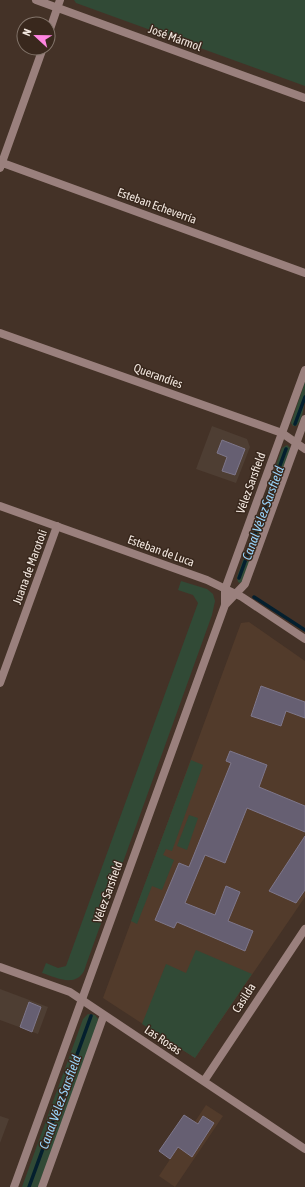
<svg xmlns="http://www.w3.org/2000/svg" width="305" height="1187" font-family="'Asap Condensed',sans-serif">
	<style>
		.commercial { fill: #4e3e33 }
		.built { fill: #523b2b }
		.green { fill: #314a36 }
		.lines { fill: none; stroke-linecap: round; stroke-linejoin: round }
		.stream { stroke: #041f2e; stroke-width: 3.5 }
		.building { fill: #665f72; stroke: #7e778b }
		.minor { stroke: #9a807d; stroke-width: 8 }
		.tertiary { stroke: #9a807d; stroke-width: 8 }
		.labels { text-anchor: middle; dominant-baseline: central; stroke-width: 3; stroke-linejoin: round; paint-order: stroke }
		.street-label { font-size: 12px; fill: #f3e8e0; stroke: #39281d }
		.water-label { font-size: 13px; font-style: italic; fill: #98d5fc; stroke: #39281d }
	</style>
	<rect width="100%" height="100%" fill="#443227"/>
	<!-- commercial -->
	<path class="commercial" d="M212 426 247 439 250 447 236 483 196 469Z
		M0 989 48 1007 38 1034 0 1020Z
		M0 1116 9 1119 0 1143Z"/>
	<!-- built -->
	<path class="built" d="M249 622 305 661V897L195 1058 103 998 241 623Z
		M206 1105 223 1116 175 1187 159 1176Z"/>
	<!-- green -->
	<path class="green" d="M74 0H305V86L76 3Z
		M305 382C305 394 305 419 296 426H293L291 423 292 420Z
		M287 445 291 449 243 581 240 583 238 582 237 577 282 448Z
		M181 581 207 589 213 594 215 601 212 615 86 965C85 968 84 972 82 974 72 987 53 976 42 973L46 963 58 968 66 966 198 603 193 595 178 590Z
		M191 760 203 765 172 851 166 849 163 855 174 860 162 890 152 886 137 924 131 921Z
		M189 815 198 818 187 850 177 846Z
		M196 950 252 974 195 1058 142 1024 166 964 186 973Z
		M88 1014 95 1015 98 1019 96 1030 38 1187H22L83 1019Z"/>
	<g class="lines">
		<!-- stream -->
		<path class="stream" d="M295 424 305 397
			M239 578 286 449
			M254 597 305 630
			M29 1187 91 1016"/>
	</g>
	<!-- building -->
	<path class="building" d="M222 440 245 449 235 475 222 471 227 457 217 453Z
		M261 686 305 702V718L286 711 281 726 251 716Z
		M230 751 267 765 259 787 305 806V832L247 808 225 863 205 855 185 903 215 915 226 886 240 892 228 921 253 931 245 951 177 922 174 928 155 920 179 863 189 867 231 763 226 761Z
		M305 836V890L296 903 269 891Z
		M29 1002 41 1007 32 1032 20 1027Z
		M184 1115 198 1124 203 1116 214 1123 192 1157 178 1147 170 1159 159 1151Z"/>
	<g class="lines">
		<!-- minor -->
		<path class="minor" d="M36 0 305 98
			M48 35 60 0
			M0 162 305 273
			M0 168 43 48
			M0 333 282 433 305 449
			M0 683 57 526
			M0 967 70 992 305 1149
			M204 1081 305 929
			M42 1187 104 1015"/>
		<!-- tertiary -->
		<path class="tertiary" d="M0 506 207 580 242 597 305 639
			M225 605 245 584 305 419
			M14 1187 225 605V589L305 370"/>
	</g>
	<g class="labels">
		<!-- street labels -->
		<g class="street-label">
			<text transform="translate(175 38) rotate(20)">José Mármol</text>
			<text transform="translate(157 206) rotate(20)">Esteban Echeverría</text>
			<text transform="translate(158 376) rotate(20)">Querandíes</text>
			<text transform="translate(251 483) rotate(-70)">Vélez Sarsfield</text>
			<text transform="translate(161 551) rotate(20)">Esteban de Luca</text>
			<text transform="translate(30 567) rotate(-70)">Juana de Marotoli</text>
			<text transform="translate(108 892) rotate(-70)">Vélez Sarsfield</text>
			<text transform="translate(244 998) rotate(-57)">Casilda</text>
			<text transform="translate(163 1040) rotate(34)">Las Rosas</text>
		</g>
		<!-- water labels -->
		<g class="water-label">
			<text transform="translate(263 513) rotate(-70)">Canal Vélez Sarsfield</text>
			<text transform="translate(60 1102) rotate(-70)">Canal Vélez Sarsfield</text>
		</g>
	</g>
	<!-- north arrow -->
	<g transform="translate(36 36) rotate(292)"><circle r="19" fill="#39281d" stroke="#83756b"/>
	<path d="M0-3L7 15L0 10L-7 15Z" fill="#fe85e0"/>
	<text y="-6" font-size="11" font-weight="bold" text-anchor="middle" fill="#f3e8e0">N</text>
	</g>
</svg>
